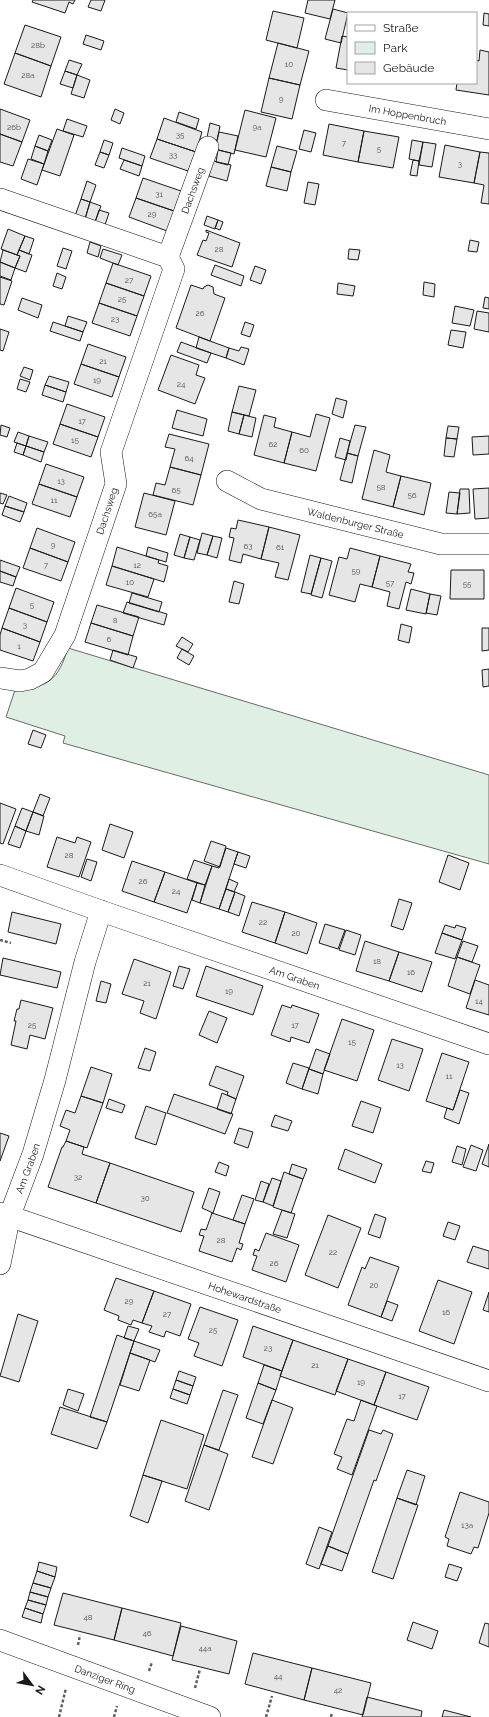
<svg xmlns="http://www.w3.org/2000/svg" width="489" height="1717" font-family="Raleway,sans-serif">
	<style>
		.green { fill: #e0efe3; stroke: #6a6a6a }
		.building { fill: #e6e6e6; stroke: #1a1a1a }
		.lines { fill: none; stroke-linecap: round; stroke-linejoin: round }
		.street-casing { stroke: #1a1a1a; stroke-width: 22 }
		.path { stroke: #5f5f5f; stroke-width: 2.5; stroke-dasharray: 3 2; stroke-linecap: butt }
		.street { stroke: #fff; stroke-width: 21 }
		.labels { text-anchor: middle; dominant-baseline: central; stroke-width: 3; stroke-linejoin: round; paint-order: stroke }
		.number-label { font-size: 8px; fill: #4d4d4d }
		.street-label { font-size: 10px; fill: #1a1a1a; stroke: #fff }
	</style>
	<rect width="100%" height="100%" fill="#fff"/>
	<!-- green -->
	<path class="green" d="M68 648 489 775V864L63 743 65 736 6 717 15 690C49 687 58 680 68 648Z"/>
	<!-- building -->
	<path class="building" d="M33 0H75L73 4 69 2 65 13 32 2Z
		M91 0H105L101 11 88 7Z
		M308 0H335L330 19 305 13Z
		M333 9 348 13 341 43 325 39Z
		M273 11 304 18 297 48 266 40Z
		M484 13 489 14V26L483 25Z
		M25 25 61 37 51 66 15 53Z
		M86 35 104 41 101 50 83 44Z
		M342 36 348 37V70L336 68Z
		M278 43 309 51 300 85 269 78Z
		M480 50 489 52V95L456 90 457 83H476V60L479 61Z
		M15 53 51 66 41 97 4 84Z
		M69 60 82 64 77 75 65 71Z
		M65 71 77 75 73 88 60 84Z
		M77 75 90 80 84 98 71 94Z
		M269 78 300 85 292 119 261 112Z
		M0 109 30 120 22 142 0 134Z
		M115 109 124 113 120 124 111 120Z
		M245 110 276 118 266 157 235 150Z
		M179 112 199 119 196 129 176 122Z
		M164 118 202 132 196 152 157 139Z
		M67 119 87 126 83 137 63 131Z
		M210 123 220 126 216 145 206 142Z
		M329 124 364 131 358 162 323 155Z
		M57 129 74 135 60 176 42 170Z
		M304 130 316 133 311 152 299 149Z
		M364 131 399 137 393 168 358 162Z
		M219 132 238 136 234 154 215 149Z
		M0 134 22 142 13 166 0 162Z
		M39 135 52 140 48 151 35 146Z
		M157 139 196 152 188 171 150 158Z
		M104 140 113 143 109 155 100 152Z
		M412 140 423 142 419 161 409 159Z
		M423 142 436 144 432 167 419 165Z
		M445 145 480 152 474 183 439 177Z
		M35 146 48 151 44 164 31 159Z
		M277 146 297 151 291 172 271 167Z
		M122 148 145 156 142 166 119 158Z
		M218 150 231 153 228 165 216 162Z
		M100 152 109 155 104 168 95 165Z
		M480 152 489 153V204L481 203 484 185 474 183Z
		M28 159 44 164 37 185 21 179Z
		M124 160 142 166 139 176 120 169Z
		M413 160 419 161 417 176 410 175Z
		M213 161 231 165 227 181 209 176Z
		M271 167 291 172 287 191 266 186Z
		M143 178 181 191 174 211 136 198Z
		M87 181 96 185 90 202 81 199Z
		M308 182 319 184 315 205 304 203Z
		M136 198 174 211 167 231 129 217Z
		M81 199 90 202 85 219 75 216Z
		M90 202 101 206 95 222 85 219Z
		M99 210 109 213 105 225 95 222Z
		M207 216 218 220 215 229 204 225Z
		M218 220 223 222 220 230 215 228Z
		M8 229 25 236 17 255 1 249Z
		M206 230 240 243 232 267 197 255 203 240 206 241 209 233 206 232Z
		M25 236 34 239 29 254 19 250Z
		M470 240 479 242 477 252 468 251Z
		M90 242 101 246 98 257 87 253Z
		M63 248 72 251 66 269 57 266Z
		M103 249 122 255 118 265 100 258Z
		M349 249 360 250 358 260 348 259Z
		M3 250 20 256 15 268 0 262Z
		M19 250 32 255 26 272 15 268 20 256 17 255Z
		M0 262 15 268 11 280 0 276Z
		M113 263 151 276 144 296 106 283Z
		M215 265 244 276 241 286 211 275Z
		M255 266 266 270 261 284 250 280Z
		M57 273 66 277 62 289 53 286Z
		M0 277 12 281 4 305 0 304Z
		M424 282 435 284 434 297 423 295Z
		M106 283 144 296 137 316 99 303Z
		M338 283 355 286 353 296 337 294Z
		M191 285 203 289 204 287 208 285 213 287 214 294 225 298 210 341 176 328Z
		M485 297 489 298V309L483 308Z
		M22 298 42 305 38 318 18 310Z
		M99 303 137 316 130 336 92 323Z
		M455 306 474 310 470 326 452 323Z
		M477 311 489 313V332L474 329Z
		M68 316 87 322 83 332 65 326Z
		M53 322 83 332 80 341 50 331Z
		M245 322 254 325 250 337 241 334Z
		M0 329 9 332 3 351 0 350Z
		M451 330 466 332 463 348 448 345Z
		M199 337 229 348 226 358 196 348Z
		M181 342 211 353 207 363 177 352Z
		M88 344 126 357 119 377 81 364Z
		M241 347 249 349 244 365 226 358 229 348 239 351Z
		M171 355 199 365 196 375 205 378 195 404 158 390Z
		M81 364 119 377 112 397 74 384Z
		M24 367 33 370 30 380 20 376Z
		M49 376 69 382 66 392 45 385Z
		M20 379 30 382 26 392 17 389Z
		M45 385 66 392 63 402 42 395Z
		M239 386 256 390 249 416 232 412Z
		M336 398 347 401 343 418 332 414Z
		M67 404 105 417 98 437 60 424Z
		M177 410 207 419 203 436 172 428Z
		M232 412 244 415 239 434 228 431Z
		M316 414 330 418 316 471 284 463 292 432 310 437Z
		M244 415 256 418 252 437 239 434Z
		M264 415 276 418 274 427 292 432 284 463 254 455Z
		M60 424 98 437 91 457 53 444Z
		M1 425 10 428 7 437 0 435Z
		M355 425 366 427 358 456 347 453Z
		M448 426 459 427 457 439 446 438Z
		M18 432 29 436 26 446 14 442Z
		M169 434 209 444 201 475 170 467 175 449 165 447Z
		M29 436 48 442 44 452 26 446Z
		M489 436V454L473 455 472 437Z
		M340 438 350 441 346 460 335 457Z
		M446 438 457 439 454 457 444 456Z
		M17 443 26 446 23 455 14 452Z
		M26 446 44 452 41 462 23 455Z
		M374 450 390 455 386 472 401 476 393 507 362 499Z
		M347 453 358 456 352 483 340 480Z
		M46 464 84 477 77 497 39 484Z
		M170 467 201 475 193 505 153 495 156 483 165 485Z
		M401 476 431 483 424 515 393 507Z
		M39 484 77 497 70 517 32 504Z
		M489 488V518L475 519 473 489Z
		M460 489H469L470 513 457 514Z
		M449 492 460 493 457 514 446 513Z
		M0 493 7 495 3 504 0 503Z
		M144 493 175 501 166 535 135 527Z
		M9 496 27 503 24 512 5 506Z
		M5 506 24 512 20 522 2 515Z
		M238 520 269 527 261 559 243 554 241 563 229 560 234 538 229 537 231 528 236 529Z
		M269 527 300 535 288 580 275 577 279 563 261 559Z
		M37 528 75 542 68 562 30 548Z
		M202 533 213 536 207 555 197 553Z
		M180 534 190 537 184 558 174 555Z
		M213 536 222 538 217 558 207 555Z
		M190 537 200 540 194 560 184 558Z
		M117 547 159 560 158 563 168 566 164 582 112 566Z
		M148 547 168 553 166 562 146 556Z
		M30 548 68 562 61 581 23 568Z
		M350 548 380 556 372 587 360 584 355 602 329 595 339 557 347 559Z
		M310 555 321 558 311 594 301 592Z
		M380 556 411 564 408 572 414 573 411 584 406 582 399 609 387 606 390 592 372 587Z
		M321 558 332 561 322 598 311 595Z
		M0 560 20 567 16 577 0 571Z
		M112 566 154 579 148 597 106 585Z
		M451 570H484V599H450Z
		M0 571 16 577 13 586 0 582Z
		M234 581 244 584 239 604 229 602Z
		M16 588 54 602 47 622 9 608Z
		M411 589 430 594 426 614 406 610Z
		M132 593 162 602 159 612 129 603Z
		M430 594 441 596 437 615 426 613Z
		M127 602 167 614 164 625 123 613Z
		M97 605 139 617 133 636 91 623Z
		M9 608 47 622 40 642 2 628Z
		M91 623 133 636 128 655 85 642Z
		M401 624 412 627 409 643 398 640Z
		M2 628 40 642 33 661 0 650V635Z
		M482 628H489V650L482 651Z
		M182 637 193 644 188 652 176 646Z
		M182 649 194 656 189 665 177 658Z
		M113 650 137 657 133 668 110 660Z
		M489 669V686L483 687 482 670Z
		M33 730 46 735 41 748 28 744Z
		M40 794 50 798 43 816 33 812Z
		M0 803 16 809 3 844 0 843Z
		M22 808 33 812 26 831 15 826Z
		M33 812 44 816 39 835 26 831Z
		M110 824 133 832 124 858 102 850Z
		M15 826 26 831 20 848 8 844Z
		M57 837 75 843 77 837 91 842 79 877 47 867Z
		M211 841 226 846 220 867 204 861Z
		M226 848 238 852 219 909 200 903 212 866 219 868Z
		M238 852 250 856 246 868 234 864Z
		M448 855 469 863 460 890 439 882Z
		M87 859 97 862 91 881 81 877Z
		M194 860 212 866 205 885 187 879Z
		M132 861 165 872 154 902 122 891Z
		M165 872 197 883 187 913 154 902Z
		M229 879 238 883 234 892 226 889Z
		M197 883 205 885 200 903 192 900Z
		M226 889 235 892 228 912 219 909Z
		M235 892 245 896 239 916 228 912Z
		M399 899 412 903 403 930 391 926Z
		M252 902 285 912 275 943 242 932Z
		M12 912 61 924 56 944 8 932Z
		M285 912 317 923 307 954 275 943Z
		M325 924 345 930 338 949 319 943Z
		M445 925 455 928 456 925 466 928 462 940 442 933Z
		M346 930 361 935 355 955 339 950Z
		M442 933 462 940 455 959 435 953Z
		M365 941 399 952 389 981 356 971Z
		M463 941 478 946 472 962 457 957Z
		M399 952 432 962 422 992 389 981Z
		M457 957 480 965 470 994 448 986Z
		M3 958 61 972 57 988 0 975Z
		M134 959 171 972 156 1019 140 1013 144 1001 122 994Z
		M179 966 190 969 183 989 173 986Z
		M206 966 263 986 253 1015 196 996Z
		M475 980 489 985V1015L466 1008Z
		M101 981 111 984 106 1003 96 1001Z
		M21 1000 53 1008 45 1039 30 1035 27 1049 11 1045 16 1021H14L17 1009H19Z
		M282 1005 291 1008 292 1005 319 1014 309 1043 291 1037 290 1042 271 1035Z
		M209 1011 227 1018 217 1043 199 1035Z
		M342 1019 374 1030 357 1081 324 1070Z
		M392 1039 423 1049 409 1091 378 1080Z
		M145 1048 156 1052 150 1071 138 1068Z
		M316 1049 330 1054 323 1074 309 1069Z
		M442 1053 469 1062 453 1110 426 1101Z
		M293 1063 309 1068 302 1089 286 1083Z
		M216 1066 244 1076 236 1099 227 1095 228 1092 209 1085Z
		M91 1067 112 1074 103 1103 81 1096Z
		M309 1069 323 1074 318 1094 302 1089Z
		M460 1090 469 1093 459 1124 444 1118 447 1108 453 1110Z
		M222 1093 236 1099 231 1114 217 1109Z
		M174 1094 233 1114 225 1134 167 1113Z
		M81 1096 103 1103 87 1148 66 1141 70 1130 60 1126 66 1110 75 1113Z
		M109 1099 125 1105 122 1113 106 1108Z
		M361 1101 381 1108 373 1133 352 1126Z
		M146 1106 166 1113 156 1145 135 1138Z
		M275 1115 292 1121 288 1131 271 1126Z
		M239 1128 253 1132 248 1148 234 1143Z
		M0 1133 9 1136 0 1161Z
		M66 1141 84 1147 82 1154 110 1163 96 1203 48 1187 62 1147H63Z
		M489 1144V1167L482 1164Z
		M471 1145 483 1150 476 1171 463 1167Z
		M457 1146 466 1149 462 1165 452 1162Z
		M345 1149 382 1164 375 1183 338 1169Z
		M426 1161 434 1163 431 1173 422 1171Z
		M219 1162 229 1166 226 1176 215 1172Z
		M110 1163 194 1192 181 1232 96 1203Z
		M292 1164 307 1169 303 1179 289 1174Z
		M284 1172 303 1179 291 1213 273 1207Z
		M272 1178 281 1181 273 1206 263 1202Z
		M261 1181 269 1184 263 1202 255 1200Z
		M209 1188 220 1192 213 1213 202 1208Z
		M242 1195 254 1199 245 1224 233 1220Z
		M282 1210 295 1214 287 1238 273 1234Z
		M212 1213 245 1224 239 1243 243 1244 241 1250 237 1248 232 1262 199 1251 204 1236 199 1235 201 1229 206 1230Z
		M375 1214 386 1218 380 1238 368 1234Z
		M328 1215 361 1228 338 1288 305 1275Z
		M448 1222 460 1226 455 1240 443 1236Z
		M266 1233 299 1245 286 1282 252 1270 257 1256 253 1255 255 1249 259 1251Z
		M473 1246 489 1251V1269L467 1262Z
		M370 1257 399 1267 381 1317 348 1305 362 1267 365 1269Z
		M116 1278 154 1291 142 1323 133 1320 131 1325 118 1320 119 1316 104 1310Z
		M438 1280 472 1292 454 1344 419 1331Z
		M154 1291 191 1304 180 1336 166 1331 164 1337 149 1332 152 1326 142 1323Z
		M489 1292V1312L483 1310Z
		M387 1301 398 1305 392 1321 381 1317Z
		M200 1307 238 1320 222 1366 194 1356 199 1343 188 1339Z
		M18 1314 38 1321 19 1382 0 1376Z
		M128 1326 139 1329 134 1341 124 1338Z
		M253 1326 293 1340 282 1371 243 1357Z
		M117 1335 134 1341 107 1422 90 1417Z
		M293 1340 348 1359 335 1395 280 1376Z
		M134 1341 160 1350 155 1362 130 1353Z
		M130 1353 150 1360 139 1391 120 1385Z
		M348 1359 386 1372 374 1405 336 1391Z
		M264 1365 282 1371 276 1390 258 1383Z
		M179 1371 196 1377 193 1386 176 1380Z
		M386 1372 429 1387 417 1420 374 1405Z
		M176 1380 193 1386 190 1395 173 1389Z
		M258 1383 276 1390 263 1424 246 1418Z
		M68 1389 84 1394 78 1411 63 1405Z
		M173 1389 190 1395 187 1404 170 1398Z
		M223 1390 238 1395 219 1450 204 1445Z
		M272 1400 293 1408 273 1464 252 1457Z
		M361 1400 377 1406 352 1475 337 1469 342 1457 334 1454 347 1419 354 1421Z
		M60 1407 107 1422 97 1449 51 1434Z
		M161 1420 204 1435 187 1489 143 1475Z
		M369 1430 381 1434 383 1430 393 1434 376 1481 374 1480 348 1554 328 1546Z
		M204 1445 228 1454 209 1510 185 1501Z
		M407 1470 425 1476 416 1505 397 1498Z
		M143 1475 162 1481 148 1523 130 1516Z
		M460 1492 489 1502V1513L478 1548 474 1547 471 1554 447 1546 449 1539 445 1537Z
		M397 1498 418 1505 393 1579 372 1572Z
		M319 1527 332 1532 319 1569 306 1564Z
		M328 1546 348 1554 342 1571 321 1564Z
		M39 1562 57 1567 55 1577 37 1571Z
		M449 1564 462 1568 457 1581 445 1577Z
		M37 1571 55 1577 51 1588 33 1583Z
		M33 1583 51 1588 48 1597 30 1592Z
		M30 1592 48 1597 46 1605 28 1600Z
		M63 1593 122 1608 114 1640 54 1625Z
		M28 1600 46 1605 43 1614 25 1608Z
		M25 1608 43 1614 41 1623 22 1617Z
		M122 1608 181 1623 173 1656 114 1640Z
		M413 1622 438 1631 432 1649 407 1640Z
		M485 1623 489 1624V1647L479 1643Z
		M181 1626 237 1641 229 1674 172 1660Z
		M253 1653 312 1668 304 1700 245 1684Z
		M312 1668 371 1683 363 1715 304 1700Z
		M367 1697 422 1711 421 1717H362Z
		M444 1710 471 1717H442Z"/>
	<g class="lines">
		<!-- street casing -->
		<g class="street-casing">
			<g id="street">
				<path id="s1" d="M326 100 489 129"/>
				<path d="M0 199 168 257 174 269 111 452 116 484 65 635 43 672 30 679 20 681 0 678"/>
				<path id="s2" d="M168 257 208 147"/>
				<path id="s3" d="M227 481 261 499 441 544H489"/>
				<path id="s4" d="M0 875 101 911 489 1044"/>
				<path id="s5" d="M0 1213 489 1381"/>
				<path id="s6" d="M0 1264 10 1215 33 1154 55 1080 85 962 101 911"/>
				<path id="s7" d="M0 1640 210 1717"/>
			</g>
		</g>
		<!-- path -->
		<path class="path" d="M0 940 11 943
			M78 1645 80 1635
			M149 1671 152 1662
			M195 1688 200 1669
			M59 1717 66 1688
			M114 1717 117 1706
			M266 1717 272 1696
			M331 1717 332 1712"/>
		<!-- street -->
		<use href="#street" class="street"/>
	</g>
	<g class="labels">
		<!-- number labels -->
		<g class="number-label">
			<text x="38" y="45">28b</text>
			<text x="289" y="64">10</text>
			<text x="28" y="75">28a</text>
			<text x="281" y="99">9</text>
			<text x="14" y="127">26b</text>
			<text x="257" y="127">9a</text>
			<text x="180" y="135">35</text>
			<text x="344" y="143">7</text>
			<text x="379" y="149">5</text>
			<text x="173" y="155">33</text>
			<text x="460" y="164">3</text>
			<text x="159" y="194">31</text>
			<text x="152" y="214">29</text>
			<text x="219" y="249">28</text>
			<text x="129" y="280">27</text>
			<text x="122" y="299">25</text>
			<text x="200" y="313">26</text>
			<text x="115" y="319">23</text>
			<text x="103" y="361">21</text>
			<text x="97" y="380">19</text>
			<text x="181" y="384">24</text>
			<text x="82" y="421">17</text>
			<text x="75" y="440">15</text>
			<text x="273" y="444">62</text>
			<text x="304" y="450">60</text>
			<text x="189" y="458">64</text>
			<text x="61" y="481">13</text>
			<text x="381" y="487">58</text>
			<text x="176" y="490">65</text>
			<text x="412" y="495">56</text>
			<text x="54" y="500">11</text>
			<text x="155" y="514">65a</text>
			<text x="53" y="545">9</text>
			<text x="248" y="546">63</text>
			<text x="280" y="547">61</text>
			<text x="46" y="565">7</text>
			<text x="137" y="565">12</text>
			<text x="356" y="571">59</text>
			<text x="130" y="582">10</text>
			<text x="390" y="583">57</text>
			<text x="467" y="584">55</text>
			<text x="32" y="605">5</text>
			<text x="115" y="620">8</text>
			<text x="25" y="625">3</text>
			<text x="109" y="639">6</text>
			<text x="19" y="646">1</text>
			<text x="69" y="855">28</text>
			<text x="143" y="881">26</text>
			<text x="176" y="891">24</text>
			<text x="263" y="922">22</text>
			<text x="296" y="933">20</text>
			<text x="377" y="961">18</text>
			<text x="411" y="972">16</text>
			<text x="147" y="983">21</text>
			<text x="229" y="991">19</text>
			<text x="479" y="1001">14</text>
			<text x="32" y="1025">25</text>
			<text x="295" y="1025">17</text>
			<text x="352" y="1042">15</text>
			<text x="400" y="1065">13</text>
			<text x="449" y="1076">11</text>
			<text x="78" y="1177">32</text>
			<text x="145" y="1198">30</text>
			<text x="221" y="1240">28</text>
			<text x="333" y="1252">22</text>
			<text x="274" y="1263">26</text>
			<text x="374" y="1285">20</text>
			<text x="129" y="1301">29</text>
			<text x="446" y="1312">16</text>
			<text x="167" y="1314">27</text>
			<text x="213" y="1330">25</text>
			<text x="268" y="1348">23</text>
			<text x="315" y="1365">21</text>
			<text x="361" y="1382">19</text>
			<text x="402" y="1396">17</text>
			<text x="467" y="1525">13a</text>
			<text x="88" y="1617">48</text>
			<text x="147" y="1633">46</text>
			<text x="205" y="1648">44a</text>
			<text x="278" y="1676">44</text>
			<text x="338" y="1690">42</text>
		</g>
		<!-- street labels -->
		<g class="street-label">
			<text stroke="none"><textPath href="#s1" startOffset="83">Im Hoppenbruch</textPath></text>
			<text stroke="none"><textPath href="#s2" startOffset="71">Dachsweg</textPath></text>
			<text transform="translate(107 511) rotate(-72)">Dachsweg</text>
			<text stroke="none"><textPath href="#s3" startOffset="136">Waldenburger Straße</textPath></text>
			<text stroke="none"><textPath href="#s4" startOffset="312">Am Graben</textPath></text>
			<text stroke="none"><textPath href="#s6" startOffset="100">Am Graben</textPath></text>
			<text stroke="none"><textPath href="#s5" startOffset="259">Hohewardstraße</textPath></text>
			<text stroke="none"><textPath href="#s7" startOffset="112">Danziger Ring</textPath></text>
		</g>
	</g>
	<!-- legend -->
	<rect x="347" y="12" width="130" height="72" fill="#ffffff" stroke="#a3a3a3"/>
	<rect x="355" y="25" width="20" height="6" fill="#ffffff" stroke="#a3a3a3"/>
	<text x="383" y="32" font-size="12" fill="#1a1a1a">Straße</text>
	<rect x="355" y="42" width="20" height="12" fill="#e0efe3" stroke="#a3a3a3"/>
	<text x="383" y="52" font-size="12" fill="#1a1a1a">Park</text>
	<rect x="355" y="62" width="20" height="12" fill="#e6e6e6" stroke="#a3a3a3"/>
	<text x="383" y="72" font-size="12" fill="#1a1a1a">Gebäude</text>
	<!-- north arrow -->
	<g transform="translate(32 1685) rotate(122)" stroke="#ffffff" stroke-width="3" paint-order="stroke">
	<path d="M0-3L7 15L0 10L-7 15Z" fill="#1a1a1a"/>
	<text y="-6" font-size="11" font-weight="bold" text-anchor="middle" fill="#1a1a1a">N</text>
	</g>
</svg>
